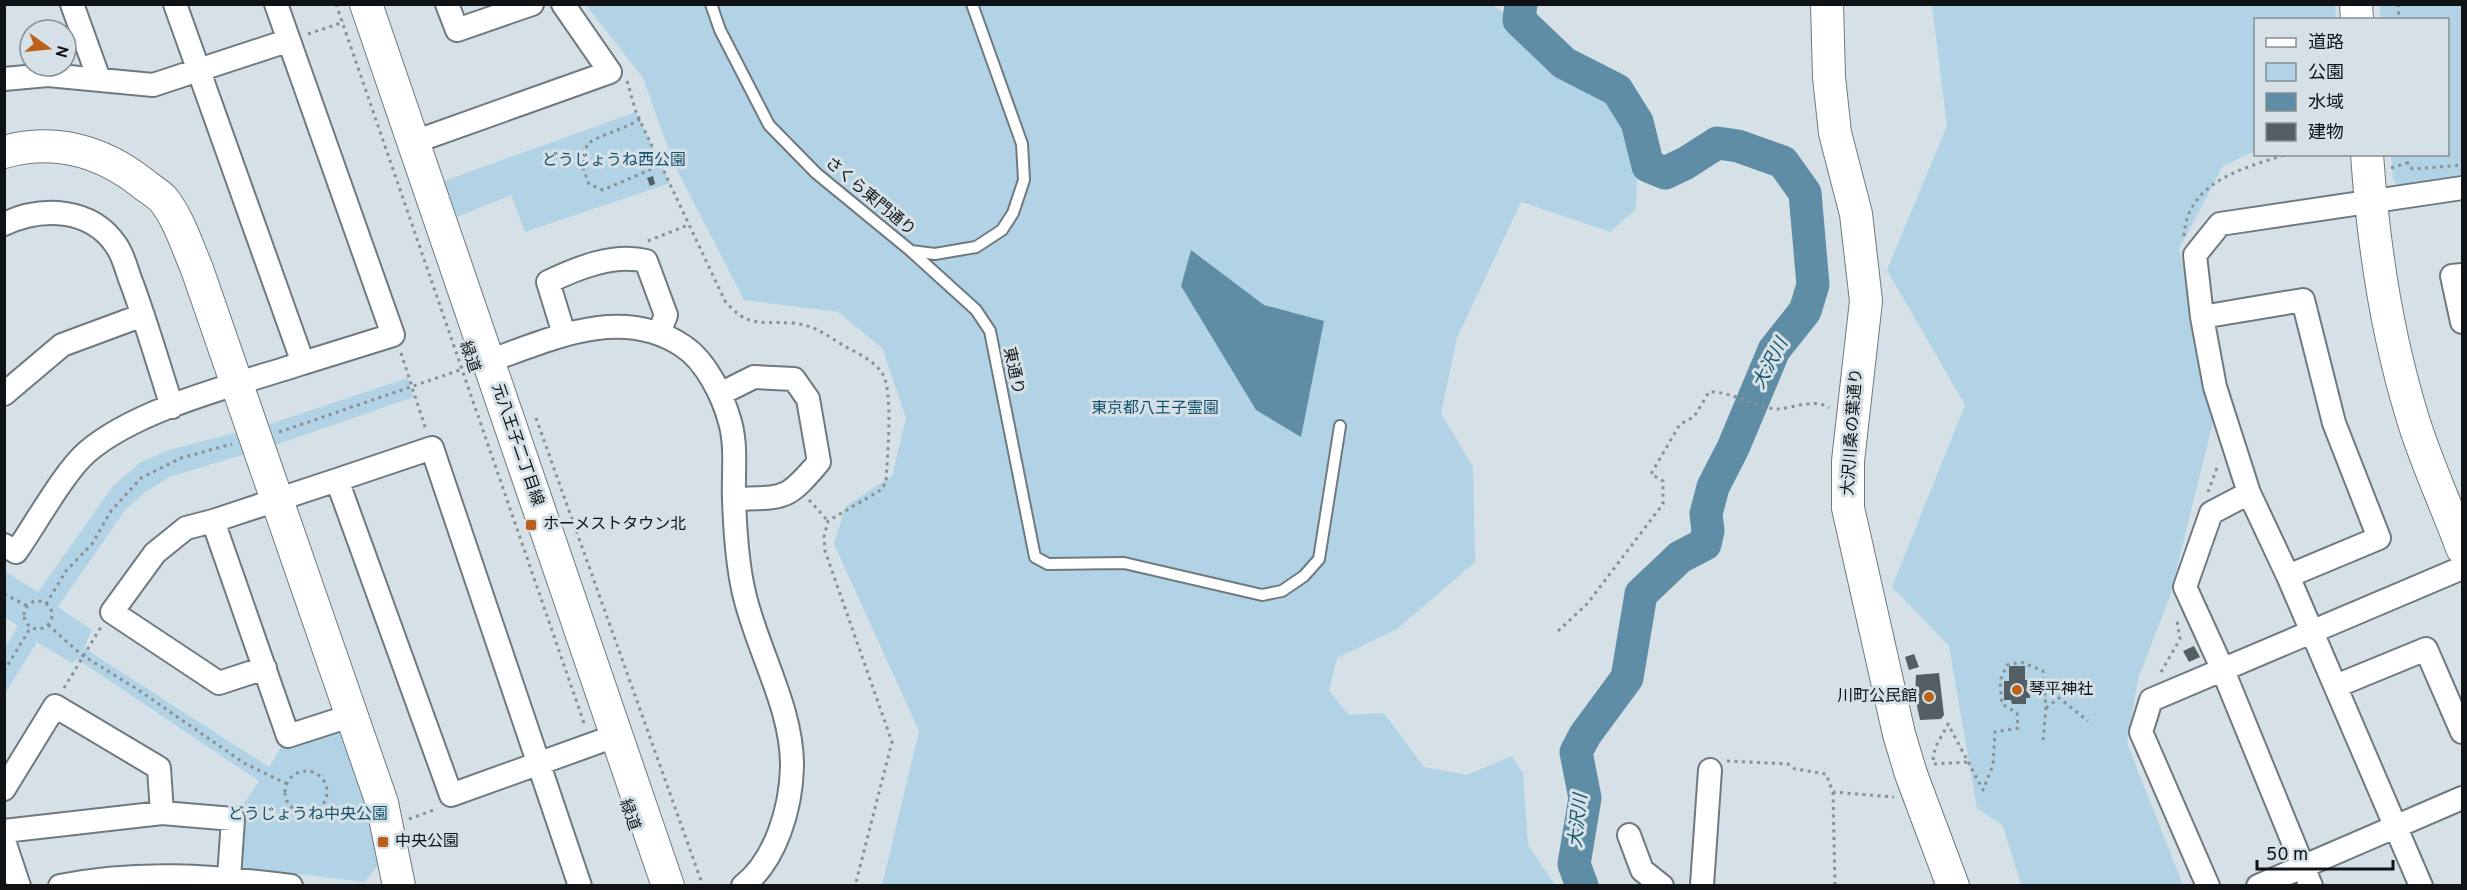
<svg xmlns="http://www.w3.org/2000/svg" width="2467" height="890" font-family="Overpass,'Noto Sans JP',sans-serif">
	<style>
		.green { fill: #b2d3e5 }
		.water { fill: #5e8da5 }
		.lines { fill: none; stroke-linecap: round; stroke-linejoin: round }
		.river { stroke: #5e8da5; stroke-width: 33 }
		.building { fill: #545f64 }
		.lane-casing { stroke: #6f7a80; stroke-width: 14 }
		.street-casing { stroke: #6f7a80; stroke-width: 26 }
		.secondary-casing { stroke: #6f7a80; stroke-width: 34 }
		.path { stroke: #879095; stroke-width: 3; stroke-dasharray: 3 4.5; stroke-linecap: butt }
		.lane { stroke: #fff; stroke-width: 10 }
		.street { stroke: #fff; stroke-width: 22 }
		.secondary { stroke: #fff; stroke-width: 32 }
		.poi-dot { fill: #be5f19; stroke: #d5e1e7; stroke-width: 2 }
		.labels { text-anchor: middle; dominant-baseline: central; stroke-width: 6; stroke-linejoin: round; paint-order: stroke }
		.park-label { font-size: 16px; fill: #16536d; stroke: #d5e1e7 }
		.street-label { font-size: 16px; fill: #0f1315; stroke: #d5e1e7 }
		.poi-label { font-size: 16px; fill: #0f1315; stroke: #d5e1e7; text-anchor: start }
		.water-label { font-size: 18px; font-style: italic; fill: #15536d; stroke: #d5e1e7 }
	</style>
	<rect width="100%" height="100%" fill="#d5e1e7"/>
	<!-- green -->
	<path class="green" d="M586 5H1493L1622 105 1637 164 1636 209 1610 232 1521 202 1457 338 1441 413 1473 467 1475 562 1397 629 1337 658 1329 691 1349 715 1384 713 1424 767 1467 775 1512 756 1523 773 1528 845 1555 885H882L919 731 834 544 845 507 892 476 906 418 882 348 838 312 744 300 673 162 643 78Z
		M1932 5H2335L2336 19 2256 20 2255 151 2223 166 2179 249 2215 413 2170 596 2138 679 2127 743 2183 885H2021L2003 826 1977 808 1949 646 1892 587 1965 405 1887 270 1947 126Z
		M2379 5H2462V178L2400 187 2393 179 2391 155 2448 154V20L2381 19Z
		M636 112 670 183 525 232 511 195 457 217 444 181Z
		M408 378 414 397 275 445 169 477 144 493 125 510 58 607 92 630 84 648 269 767 288 736 339 719 382 860 365 882 230 866 233 819 259 781 77 659 72 663 37 642 5 693V647L18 626 5 617V574L6 572 38 592 113 486 141 462 169 450 270 424Z"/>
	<!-- water -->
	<path class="water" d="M1191 250 1264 305 1324 321 1301 437 1256 410 1181 286Z"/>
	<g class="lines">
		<!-- river -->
		<path class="river" d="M1521 4 1519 20 1564 63 1617 90 1637 122 1648 166 1665 173 1686 163 1717 143 1738 146 1783 162 1805 193 1813 285 1805 311 1774 350 1733 448 1713 487 1706 514 1708 531 1705 544 1680 557 1641 594 1627 678 1585 735 1576 752 1585 798 1574 864 1582 886"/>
	</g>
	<!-- building -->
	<path class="building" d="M653 176 655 184 650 186 647 178Z
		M2194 646 2200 657 2189 662 2183 651Z
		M1914 654 1919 667 1909 670 1905 657Z
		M2009 666H2025V680H2029L2030 698H2026V704H2012L2011 700H2004V681H2009Z
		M1939 673 1944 715 1941 719 1920 720 1915 697 1916 675Z"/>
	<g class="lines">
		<!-- lane casing -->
		<g class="lane-casing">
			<path id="lane" d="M711 4 720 30 769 125 816 173 911 251 935 254 976 247 1002 230 1013 213 1024 180 1022 144 972 4
				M911 251 976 310 990 331 1035 557 1048 564 1124 563 1262 595 1282 591 1304 576 1319 559 1340 426"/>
		</g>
		<!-- street casing -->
		<g class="street-casing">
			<path id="street" d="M72 4 99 79
				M175 4 303 363 393 335 276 4
				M447 4 457 30 532 4
				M4 79 48 75 153 85 287 41
				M414 142 610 72 563 4
				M4 224C42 206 91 208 116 245 124 256 127 272 132 284 147 325 159 366 172 407
				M2462 275 2452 276 2462 322
				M2202 317 2303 300 2334 423 2379 538 2288 576
				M564 334 548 282C577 268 614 253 646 261L666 315 659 333
				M489 361C551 339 621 305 683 346 706 361 723 396 730 422 737 446 733 474 734 499 735 530 737 563 744 593 757 650 793 709 792 767 791 808 776 860 743 886
				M4 394 62 345 143 315
				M720 394 754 377 794 379 808 399 819 462C785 502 785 497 734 499
				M2249 493 2211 513 2185 587 2222 668 2311 886
				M213 521 288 736 350 716
				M4 545 16 552C35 525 64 472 87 452 138 408 239 384 303 363
				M265 668 219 683 112 612 155 553 186 528 213 521 337 480
				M2336 686 2426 649 2462 732
				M4 789 55 706 159 768 162 813
				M4 831 162 813 233 819 229 878
				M1629 835 1642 870 1662 886
				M4 841 19 886
				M1702 885 1710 770
				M60 886C138 870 213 876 291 886
				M580 886 432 448 337 480 451 795 615 736
				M2208 886 2141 732 2151 700 2462 568
				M2258 886 2462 798
				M2421 886 2288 576 2249 493 2215 387 2202 317 2195 255 2220 224 2462 188"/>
		</g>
		<!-- secondary casing -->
		<g class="secondary-casing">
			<path id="secondary" d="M366 4 668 886
				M1827 4 1829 77 1835 133 1856 214 1866 301 1848 461V508L1899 734 1911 774 1953 886
				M2356 4 2357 20
				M4 152C54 138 101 151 141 182 148 188 157 193 163 199 179 219 187 246 197 269L382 803 399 886
				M2367 154C2373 242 2386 331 2412 416 2425 460 2446 504 2462 548"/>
		</g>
		<!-- path -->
		<path class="path" d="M336 4 585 726
			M2398 4 2399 20
			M308 34 344 22
			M627 81 636 112 725 301C748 328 759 321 791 323 811 324 824 333 841 344 854 352 873 359 882 373 894 390 887 460 886 482L881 490 828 521 824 537 825 551 892 742 855 886
			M640 119C623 130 604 133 587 144L583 168 589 184 603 190 661 165
			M2407 154 2408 166 2413 169 2462 165
			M2391 168 2407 163
			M2184 236C2187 181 2244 168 2288 154
			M648 241 688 225
			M401 353 426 430
			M536 418 703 886
			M279 432 463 369
			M2208 492 2218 465
			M809 500 828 521
			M4 594 28 606
			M24 615a14 14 0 1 1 28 0a14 14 0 1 1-28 0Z
			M46 604 66 571 92 544 111 511 141 478 181 458 232 444
			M48 625 82 655 140 691 244 763 287 784
			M1558 631 1587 604 1663 504V481L1651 474 1680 424 1694 417 1709 392C1733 391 1757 409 1778 409 1793 408 1817 398 1829 408
			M4 671 31 627
			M2161 672 2180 639 2177 621
			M64 688 101 627
			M2046 708 2059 698 2088 721
			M1933 760 1935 748 1948 724 1983 790 1993 765 1995 732 2018 728 2017 713 2002 704 2000 681 2007 665 2021 662 2043 671 2046 708 2043 740
			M1727 761 1788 764 1795 769 1826 774 1833 792 1894 797
			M1934 764 1967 762
			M285 792a21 21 0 1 1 42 0a21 21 0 1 1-42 0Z
			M1833 792 1835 886
			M409 819 437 809"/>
		<!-- lane -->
		<use href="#lane" class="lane"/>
		<!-- street -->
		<use href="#street" class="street"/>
		<!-- secondary -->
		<use href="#secondary" class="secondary"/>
	</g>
	<!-- markers -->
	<g class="poi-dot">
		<rect x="525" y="519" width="12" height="12" rx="3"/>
		<circle cx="2017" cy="690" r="6"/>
		<circle cx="1929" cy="697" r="6"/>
		<rect x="377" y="836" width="12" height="12" rx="3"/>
	</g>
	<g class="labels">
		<!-- park labels -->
		<g class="park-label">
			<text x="614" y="161">どうじょうね西公園</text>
			<text x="1155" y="409">東京都八王子霊園</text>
			<text x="308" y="815">どうじょうね中央公園</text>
		</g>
		<!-- street labels -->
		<g class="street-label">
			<text transform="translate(870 197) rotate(40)">さくら東門通り</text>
			<text transform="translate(469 357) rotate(71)">緑道</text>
			<text transform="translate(1013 371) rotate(78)">東通り</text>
			<text transform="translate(1853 432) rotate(-86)">大沢川桑の葉通り</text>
			<text transform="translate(517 445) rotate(71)">元八王子二丁目線</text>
			<text transform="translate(629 815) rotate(71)">緑道</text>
		</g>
		<!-- poi labels -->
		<g class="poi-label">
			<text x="543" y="525">ホーメストタウン北</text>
			<text x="2029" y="690">琴平神社</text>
			<text x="1917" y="697" text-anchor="end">川町公民館</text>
			<text x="395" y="842">中央公園</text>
		</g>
		<!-- water labels -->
		<g class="water-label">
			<text transform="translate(1771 364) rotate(-62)">大沢川</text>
			<text transform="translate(1579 821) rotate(-84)">大沢川</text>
		</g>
	</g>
	<!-- border -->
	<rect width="2467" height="890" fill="none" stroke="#0f1315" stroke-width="12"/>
	<!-- legend -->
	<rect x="2254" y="18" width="195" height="138" fill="#d5e1e7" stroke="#868f93" stroke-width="1.5"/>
	<rect x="2266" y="38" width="30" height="9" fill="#ffffff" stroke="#868f93" stroke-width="1.5"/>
	<text x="2308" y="48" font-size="18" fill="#0f1315">道路</text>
	<rect x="2266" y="63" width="30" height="18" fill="#b2d3e5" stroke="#868f93" stroke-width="1.5"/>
	<text x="2308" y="78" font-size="18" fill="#0f1315">公園</text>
	<rect x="2266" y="93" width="30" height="18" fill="#5e8da5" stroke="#868f93" stroke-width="1.5"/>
	<text x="2308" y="108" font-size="18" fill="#0f1315">水域</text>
	<rect x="2266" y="123" width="30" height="18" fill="#545f64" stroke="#868f93" stroke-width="1.5"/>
	<text x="2308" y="138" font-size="18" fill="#0f1315">建物</text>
	<!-- north arrow -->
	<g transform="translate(48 48) rotate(105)"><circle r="28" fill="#d5e1e7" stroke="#868f93" stroke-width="1.5"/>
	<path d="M0-4.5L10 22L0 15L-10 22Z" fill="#be5f19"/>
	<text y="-9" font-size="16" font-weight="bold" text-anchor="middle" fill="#0f1315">N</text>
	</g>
	<!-- scale -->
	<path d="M2257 860v9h136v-9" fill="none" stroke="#0f1315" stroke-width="3"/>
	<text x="2266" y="860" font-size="18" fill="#0f1315" stroke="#d5e1e7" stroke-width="4.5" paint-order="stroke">50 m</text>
</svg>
